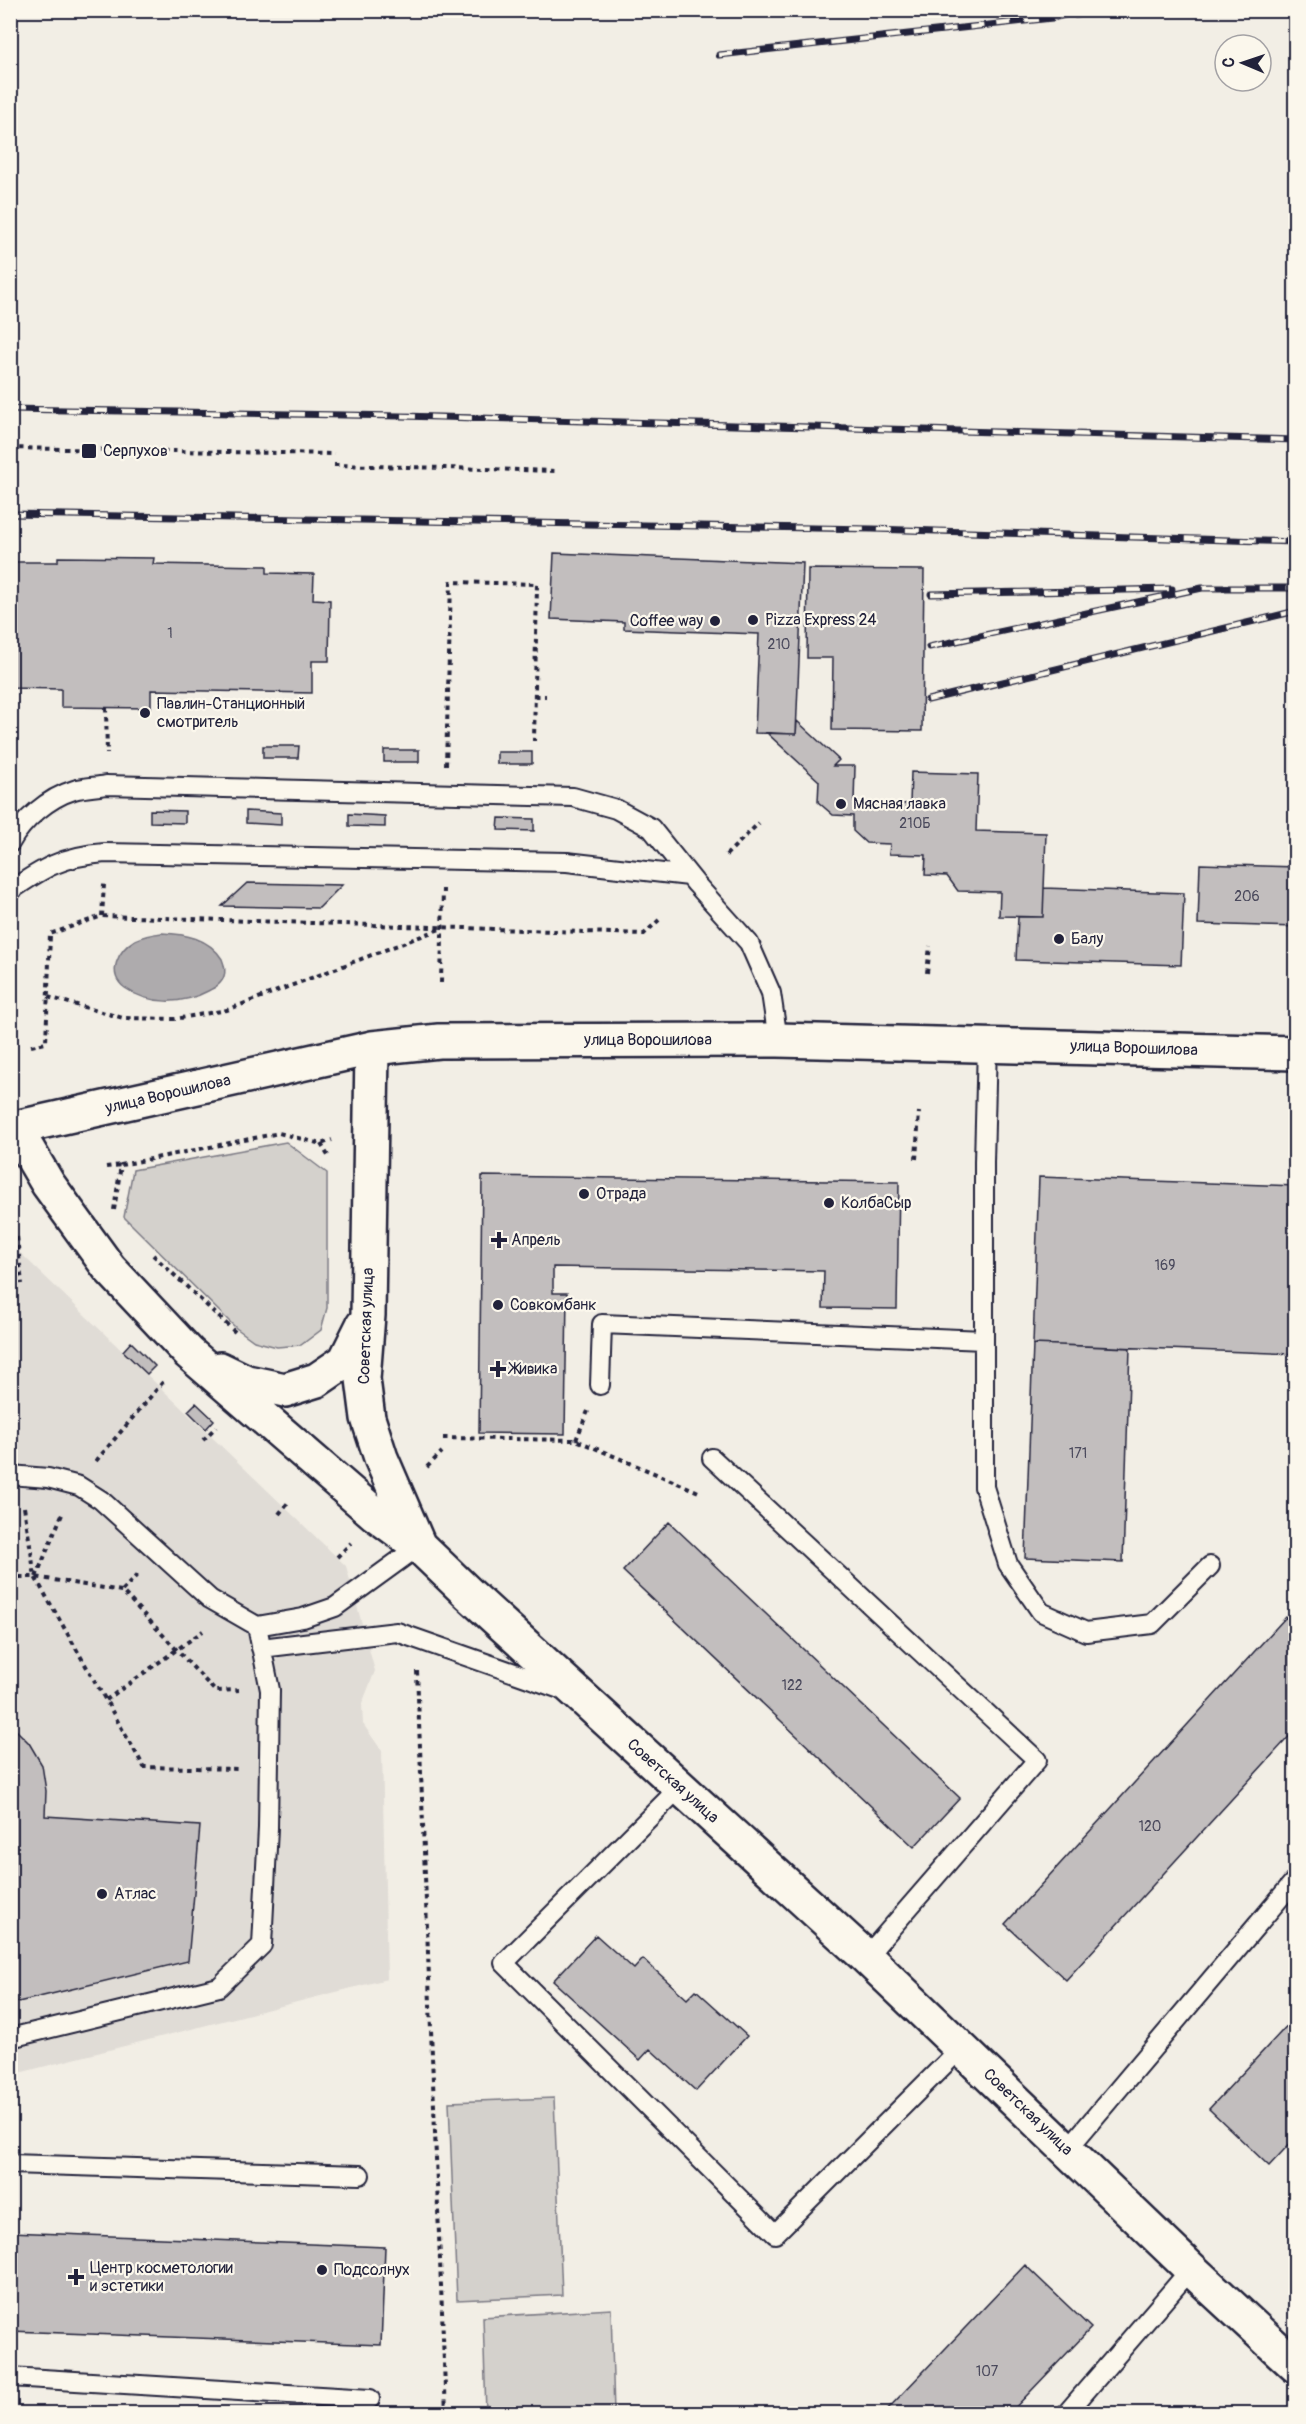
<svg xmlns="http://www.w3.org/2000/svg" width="1306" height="2424" font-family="Pangolin,sans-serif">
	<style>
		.built { fill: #e0dcd6 }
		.green { fill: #d4d1cc; stroke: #7b7a84; stroke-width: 1.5 }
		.water { fill: #aeabad; stroke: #76747f; stroke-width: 1.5 }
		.building { fill: #c2bebe; stroke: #22223b; stroke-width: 1.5 }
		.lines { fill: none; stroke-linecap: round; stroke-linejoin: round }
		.lane-casing { stroke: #22223b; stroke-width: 22 }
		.secondary-casing { stroke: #22223b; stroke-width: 38 }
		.path { stroke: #22223b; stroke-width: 4; stroke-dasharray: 4.5 4.5; stroke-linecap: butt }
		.lane { stroke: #fbf7ec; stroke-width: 18 }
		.secondary { stroke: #fbf7ec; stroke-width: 33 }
		.rail-casing { stroke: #22223b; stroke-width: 7 }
		.rail { stroke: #fbf7ec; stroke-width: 4.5; stroke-dasharray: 14; stroke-linecap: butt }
		.poi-dot { fill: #22223b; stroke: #fbf7ec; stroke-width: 2 }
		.labels { text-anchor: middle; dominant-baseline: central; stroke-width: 4.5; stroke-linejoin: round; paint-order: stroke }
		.number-label { font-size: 14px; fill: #4a495c }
		.poi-label { font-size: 16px; fill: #22223b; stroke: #fbf7ec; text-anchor: start }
		.street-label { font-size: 16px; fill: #22223b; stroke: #fbf7ec }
	</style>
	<rect width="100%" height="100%" fill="#f2eee5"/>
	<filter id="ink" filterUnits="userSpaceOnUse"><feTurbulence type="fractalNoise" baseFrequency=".0167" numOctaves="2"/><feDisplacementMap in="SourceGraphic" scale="12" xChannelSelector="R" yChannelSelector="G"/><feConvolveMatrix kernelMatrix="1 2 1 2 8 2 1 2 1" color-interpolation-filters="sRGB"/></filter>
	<g filter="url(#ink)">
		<!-- built -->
		<path class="built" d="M10 1243 346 1566 375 1671 362 1704 363 1724 382 1751 387 1979 11 2075Z"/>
		<!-- green -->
		<path class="green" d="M286 1142 327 1173V1308L321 1330 301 1345 277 1347 254 1341 236 1328 124 1217 133 1170Z
			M554 2098 562 2295 457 2300 449 2102Z
			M611 2309 614 2413H486L483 2317Z"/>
		<!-- water -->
		<path class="water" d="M162 933C185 934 209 938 222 959 224 964 226 971 224 976 222 984 214 988 208 991 182 1005 149 1005 125 988 106 974 118 950 135 940 143 936 153 934 162 933Z"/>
		<!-- building -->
		<path class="building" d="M554 553 803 563 796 734 755 733 759 634 624 629V622L551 619Z
			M58 557 154 558 153 564 267 566V573L314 574 313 599 330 600 329 661H312V693L151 690V708L61 707V689L10 688V562H58Z
			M808 569 924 570 922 731 832 730 833 658H807Z
			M797 721 839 760 833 766H855L854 802 910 804 911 772 978 774 976 831 1046 833 1043 917 999 916 1000 892 958 891 947 876 925 875 926 855 889 854 890 844 866 843 853 831V816L833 815 818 802 819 781 767 733 796 734Z
			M263 746H299L298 758H263Z
			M384 750H419V762H384Z
			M497 752H532V764H497Z
			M150 810 185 811V823L150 822Z
			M246 811 281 813V825L246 823Z
			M349 814 385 816V827L349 826Z
			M499 818 534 819V831L498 830Z
			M1200 864 1296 867V927L1198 924Z
			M247 883 342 885 319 908 222 906Z
			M1044 888 1184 893 1181 965 1016 960 1018 917H1043Z
			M482 1176 899 1182 897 1309 823 1308 824 1271 553 1267V1293H567L565 1434 479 1433Z
			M1039 1177 1296 1186V1354L1033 1344Z
			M131 1342 155 1366 147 1374 123 1351Z
			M1033 1344 1130 1348 1123 1562 1025 1558Z
			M196 1403 214 1420 206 1429 188 1411Z
			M669 1522 960 1798 914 1847 623 1571Z
			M1286 1617 1296 1626V1729L1066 1980 1005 1924Z
			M10 1724 29 1743 42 1765 46 1791 45 1816 200 1826 188 1961 10 2004Z
			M596 1935 634 1969 643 1959 687 1999 696 1990 747 2036 696 2091 650 2049 640 2060 553 1981Z
			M1296 2016V2137L1269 2166 1209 2109Z
			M10 2232 385 2247 381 2345 10 2331Z
			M1025 2265 1091 2328 1009 2414H883Z"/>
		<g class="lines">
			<!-- lane casing -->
			<g class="lane-casing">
				<path id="lane" d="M10 843C23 820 48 798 74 790 84 787 96 787 106 785L573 797 616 809 651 828 696 884 749 943 771 993 778 1040
					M10 891C43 868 63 856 105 853L567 862 689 876
					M987 1044 984 1162V1487L1008 1564 1041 1612 1086 1632 1152 1624 1210 1566
					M600 1385 602 1324 984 1340
					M712 1458 1037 1760 866 1957
					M10 1475 48 1478 79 1486 101 1500 210 1599 257 1626 303 1618 335 1607 419 1546
					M261 1648 397 1632 563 1690
					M680 1787 504 1963 775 2234 961 2048
					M10 2038 219 1987 262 1945 268 1828 270 1690 257 1626
					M1067 2150 1296 1879
					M10 2164 360 2175
					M10 2377 370 2399
					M1066 2414 1191 2269"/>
			</g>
			<!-- secondary casing -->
			<g class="secondary-casing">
				<path id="secondary" d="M372 1048 368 1315 363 1379 368 1418 381 1458 419 1546 470 1595 866 1957 1191 2269 1296 2366
					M15 1128 48 1184 109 1268 189 1353 375 1514 417 1545
					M10 1129 372 1048 439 1041 778 1040 1296 1053
					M220 1369 247 1382 285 1390 317 1380 345 1361 363 1325"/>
			</g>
			<!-- path -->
			<path class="path" d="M10 448 334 454
				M334 465 558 471
				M535 696H546
				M106 708 107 754
				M446 765 451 582 537 584 534 741
				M726 855 759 823
				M102 916 104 884
				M927 973 930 946
				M441 983 443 889
				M48 997 123 1018 175 1019 227 1010 440 929
				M31 1046 46 1043 50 934 102 916 644 934 659 920
				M321 1144 330 1159
				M916 1159 919 1112
				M106 1167 121 1165
				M114 1210 121 1165 279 1133 321 1144 332 1140
				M17 1237 22 1284
				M153 1255 235 1332
				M443 1438 576 1440 701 1493
				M203 1440 216 1427
				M576 1440 588 1411
				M96 1461 163 1382
				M427 1467 442 1452
				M24 1507 35 1577 144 1767 240 1769
				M279 1514 290 1500
				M337 1557 351 1543
				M10 1577H35L122 1591 215 1691 239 1690
				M36 1577 63 1512
				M122 1591 138 1574
				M417 1671 446 2414
				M106 1700 203 1631"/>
			<!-- lane -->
			<use href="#lane" class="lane"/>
			<!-- secondary -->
			<use href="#secondary" class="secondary"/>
			<!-- rail casing -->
			<g class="rail-casing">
				<path id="rail" d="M1076 15 1118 10
					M719 55 1052 18 1084 10
					M10 409 401 416 1296 440
					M10 514 873 529 1296 542
					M931 594 1172 589
					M929 647 1202 588H1296
					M928 700 1296 611"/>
			</g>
			<!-- rail -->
			<use href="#rail" class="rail"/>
		</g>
	</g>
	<!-- markers -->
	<g class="poi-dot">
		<rect x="81" y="443" width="16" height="16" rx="3"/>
		<circle cx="753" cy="620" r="6"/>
		<circle cx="715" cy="621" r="6"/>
		<circle cx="145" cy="713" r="6"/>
		<circle cx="841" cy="804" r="6"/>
		<circle cx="1059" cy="939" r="6"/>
		<circle cx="584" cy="1194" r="6"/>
		<circle cx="829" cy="1203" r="6"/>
		<path d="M496 1231h6v6h6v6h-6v6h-6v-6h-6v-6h6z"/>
		<circle cx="498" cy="1305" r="6"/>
		<path d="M495 1360h6v6h6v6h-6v6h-6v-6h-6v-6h6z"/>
		<circle cx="102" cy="1894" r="6"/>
		<circle cx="322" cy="2270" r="6"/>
		<path d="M73 2268h6v6h6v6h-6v6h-6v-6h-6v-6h6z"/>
	</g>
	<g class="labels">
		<!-- number labels -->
		<g class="number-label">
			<text x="170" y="633">1</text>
			<text x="779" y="644">210</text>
			<text x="915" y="823">210Б</text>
			<text x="1247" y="896">206</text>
			<text x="1165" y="1265">169</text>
			<text x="1078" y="1453">171</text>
			<text x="792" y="1685">122</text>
			<text x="1150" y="1826">120</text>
			<text x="987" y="2371">107</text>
		</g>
		<!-- poi labels -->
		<g class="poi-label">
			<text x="103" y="451">Серпухов</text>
			<text x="765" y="620">Pizza Express 24</text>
			<text x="703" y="621" text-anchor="end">Coffee way</text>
			<text x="157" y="704">Павлин-Станционный<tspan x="157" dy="18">смотритель</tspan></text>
			<text x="853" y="804">Мясная лавка</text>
			<text x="1071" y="939">Балу</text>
			<text x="596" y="1194">Отрада</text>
			<text x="841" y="1203">КолбаСыр</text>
			<text x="511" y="1240">Апрель</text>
			<text x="510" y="1305">Совкомбанк</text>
			<text x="510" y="1369">Живика</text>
			<text x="114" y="1894">Атлас</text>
			<text x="90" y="2268">Центр косметологии<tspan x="90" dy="18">и эстетики</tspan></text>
			<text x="334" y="2270">Подсолнух</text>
		</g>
		<!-- street labels -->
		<g class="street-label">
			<text x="648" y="1040">улица Ворошилова</text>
			<text transform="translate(1134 1048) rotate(2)">улица Ворошилова</text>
			<text transform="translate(168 1094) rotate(-13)">улица Ворошилова</text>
			<text transform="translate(366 1326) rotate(-88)">Советская улица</text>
			<text transform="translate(673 1781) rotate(42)">Советская улица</text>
			<text transform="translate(1028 2112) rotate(44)">Советская улица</text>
		</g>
	</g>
	<!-- margin -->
	<rect width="1306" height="2424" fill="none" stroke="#fbf7ec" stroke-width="36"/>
	<rect x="18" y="18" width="1270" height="2388" fill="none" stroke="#22223b" stroke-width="2" filter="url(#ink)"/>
	<!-- north arrow -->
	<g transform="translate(1243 63) rotate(272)"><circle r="28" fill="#fbf7ec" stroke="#a4a2a5" stroke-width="1.5"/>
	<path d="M0-4.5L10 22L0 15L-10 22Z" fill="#22223b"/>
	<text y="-9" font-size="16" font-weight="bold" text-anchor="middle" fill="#22223b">С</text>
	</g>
</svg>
